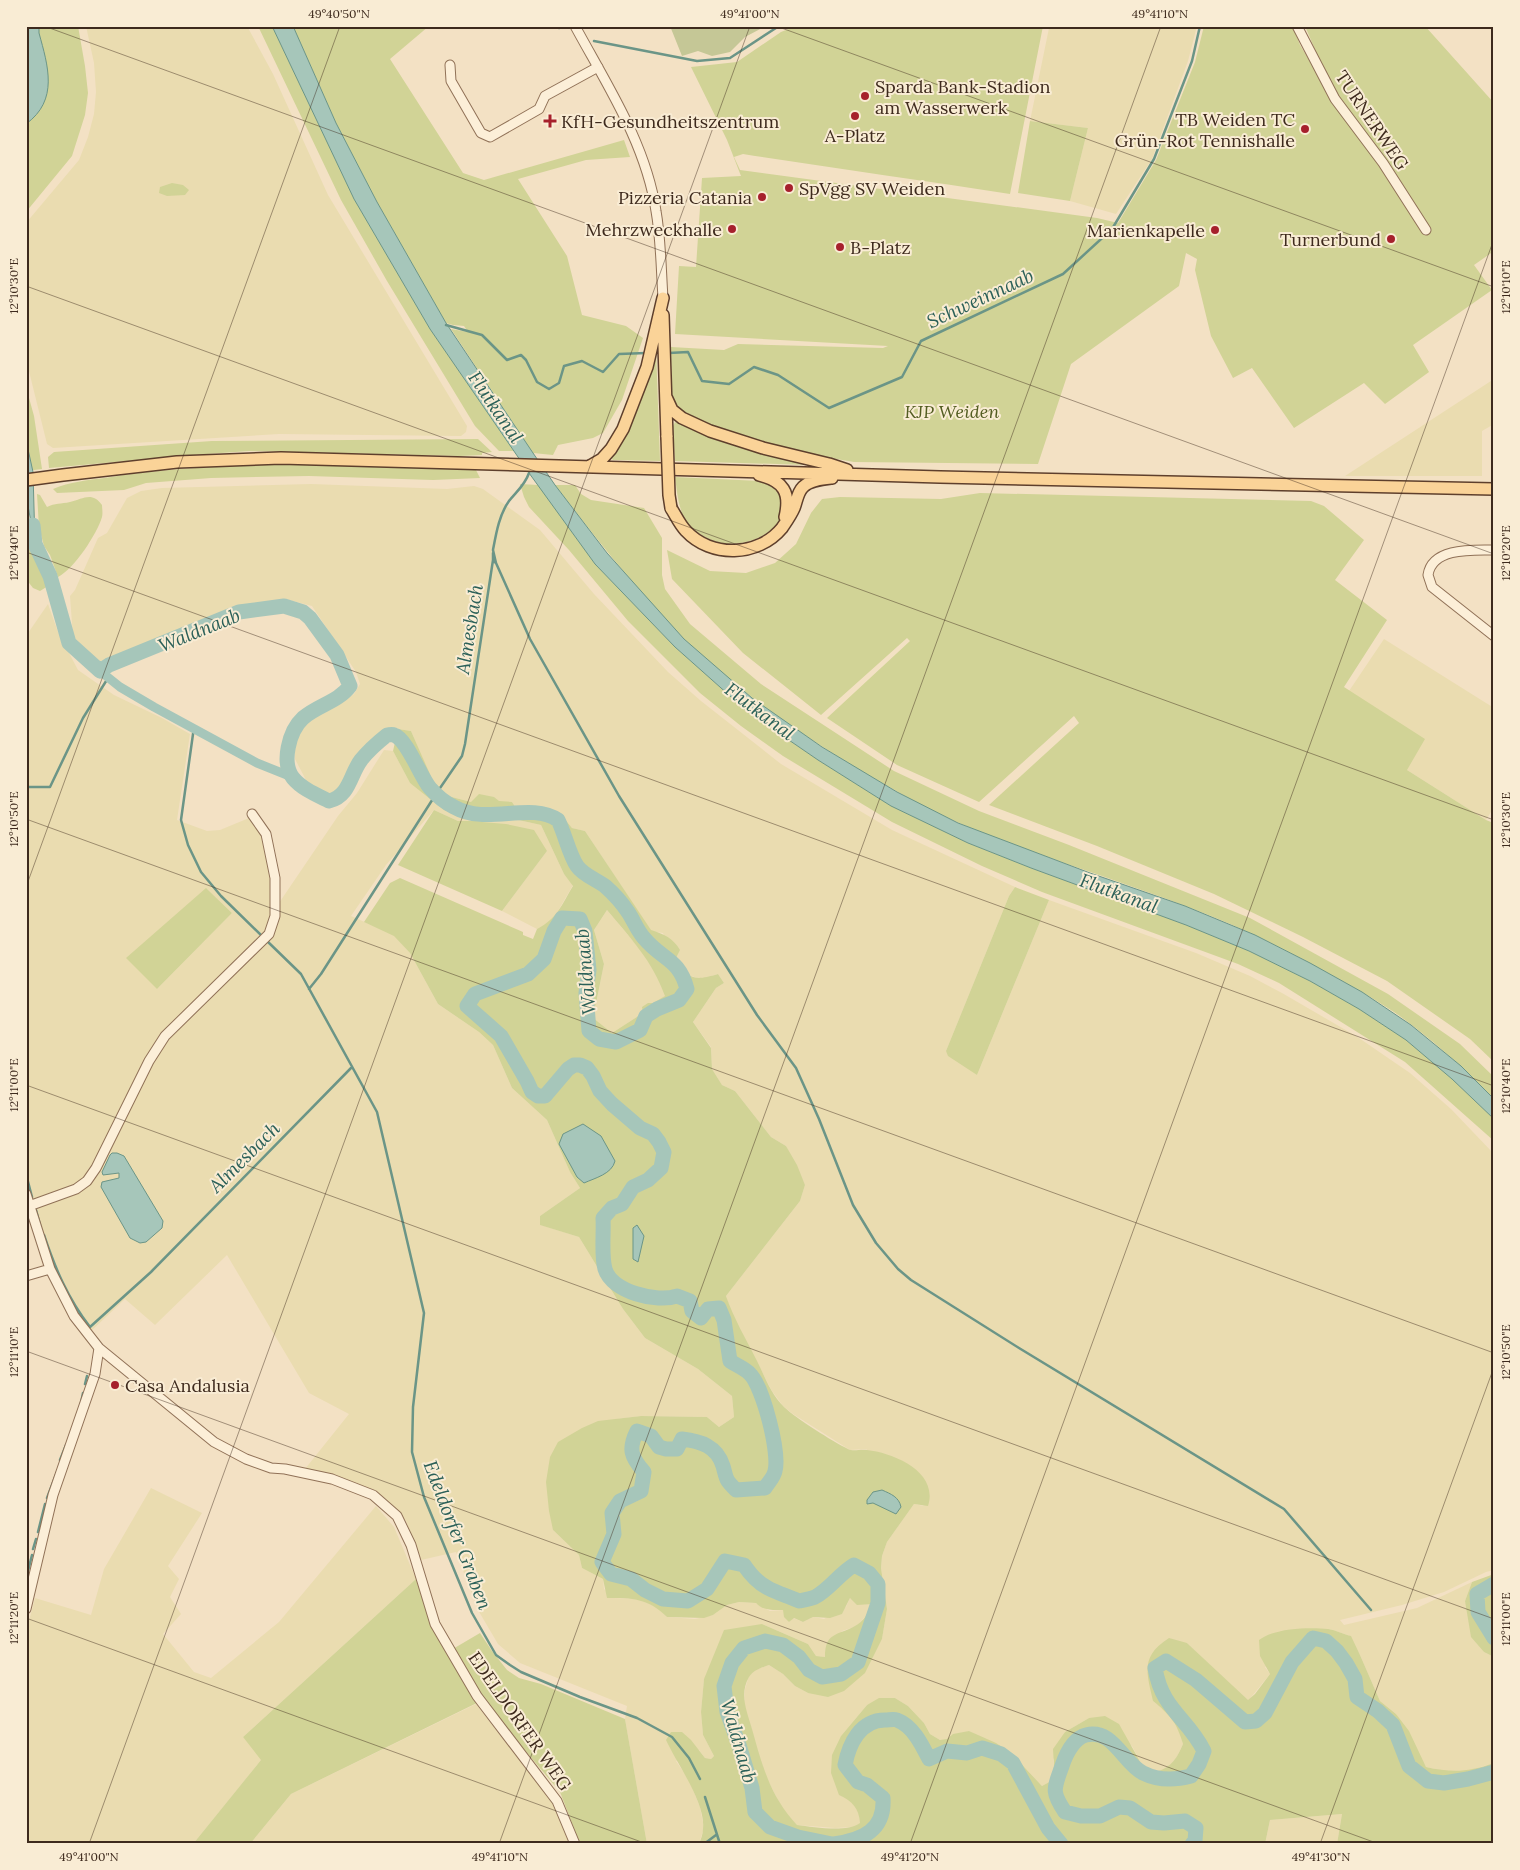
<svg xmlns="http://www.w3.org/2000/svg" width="1520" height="1870" font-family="Lora,serif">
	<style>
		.farmland { fill: #eadcb0; fill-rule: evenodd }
		.green { fill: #d1d396; fill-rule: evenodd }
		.cemetery { fill: #c5c796 }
		.water { fill: #a6c6ba; stroke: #6b9587 }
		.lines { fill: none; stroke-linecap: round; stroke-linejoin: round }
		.stream { stroke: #6b9587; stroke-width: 2.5 }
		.canal { stroke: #a6c6ba; stroke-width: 9 }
		.river { stroke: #a6c6ba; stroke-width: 15 }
		.minor-casing { stroke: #907157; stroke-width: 11 }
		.major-casing { stroke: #5e3f2c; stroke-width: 14 }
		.minor { stroke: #fcefd8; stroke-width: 9 }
		.major { stroke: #fad398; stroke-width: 11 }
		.major-bridge-casing { stroke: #5e3f2c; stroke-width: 14; stroke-linecap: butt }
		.major-bridge { stroke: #fad398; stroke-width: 11 }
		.ticks { fill: none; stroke: #3e2a1d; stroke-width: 1; stroke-opacity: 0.45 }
		.poi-dot { fill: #a6202c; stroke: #f9ecd4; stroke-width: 2 }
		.labels { text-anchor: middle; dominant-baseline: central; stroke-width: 4; stroke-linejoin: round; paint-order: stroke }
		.poi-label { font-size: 18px; fill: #3e2a1d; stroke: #f9ecd4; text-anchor: start }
		.street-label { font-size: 18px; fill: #3e2a1d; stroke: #f9ecd4 }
		.park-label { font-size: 18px; font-style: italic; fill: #535d21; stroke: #f9ecd4 }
		.water-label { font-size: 19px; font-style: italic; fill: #2b6058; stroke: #f9ecd4 }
		.neatline { fill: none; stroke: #3e2a1d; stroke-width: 2 }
		.ticks-label { font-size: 12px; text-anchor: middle; fill: #3e2a1d }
	</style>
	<rect width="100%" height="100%" fill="#f3e1c4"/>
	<!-- farmland -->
	<path class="farmland" d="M86 26H247L273 74 328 195 467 426 466 432 461 436 279 434 53 448 47 444 26 359V223L79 160 88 137 94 114 96 92 94 63Z
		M1051 26H1197L1188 61 1152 159 1116 214 1070 201 1088 128 1030 121 1049 28Z
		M1494 379V424L1482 431V476H1345Z
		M311 484 447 489 474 486 483 489 540 530 594 594 668 672 701 701 781 764 892 830 1015 887 1009 896 946 1051 977 1075 1049 900 1196 953 1250 976 1282 993 1356 1036 1410 1073 1451 1109 1494 1154V1570L1486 1572 1444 1592 1402 1605 1340 1620 1344 1625 1417 1608 1472 1582 1465 1601 1484 1652 1494 1657V1763L1463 1772 1444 1771 1426 1767 1396 1714 1380 1701 1360 1655 1350 1636 1330 1629 1265 1667 1270 1674 1248 1701 1187 1643 1153 1701 1169 1714 1180 1733 1183 1744 1175 1761 1166 1769 1156 1772 1142 1765 1132 1746 1089 1718 1065 1732 1053 1760 1054 1766 1051 1781 1042 1786 1011 1753 969 1731 947 1740H940L930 1734 924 1723 908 1706 895 1698 867 1705 841 1736 851 1801 860 1814 861 1823 854 1827 835 1828 797 1825 784 1811 768 1781 759 1757 751 1727 744 1708 745 1689 749 1676 757 1669 769 1665 783 1674 795 1686 808 1693 874 1653 882 1639 887 1609 881 1568 882 1556 887 1542 914 1504 924 1506 866 1449 850 1450 793 1414 783 1406 772 1391 732 1315 726 1296 800 1201 805 1185 786 1146 771 1137 735 1091 722 1085 712 1069 711 1047 693 1022 716 988 724 983 718 974 701 979 688 975 672 958 663 933 651 931 585 831 572 828 559 812 516 808 512 802H471L448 796 433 782 411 731 398 729 384 731 357 757 346 781 336 796H328L307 782 295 759V741L302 727 315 714 335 706 354 694 360 684 356 672 312 606 285 599 234 607 100 662 73 637 70 596 75 590 98 538 107 533 127 498 141 491 162 488Z
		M48 604 58 632 78 670 114 695 162 718 190 734 177 820 207 831 220 830 249 818 254 820 264 837 279 903 338 816 357 793 384 750 393 751 410 783 477 821 514 819 541 825 564 874 573 885 558 911 549 923 537 929 502 911 547 851 458 821 434 810 386 865 351 916 394 935 410 953 438 1004 479 1032 493 1045 512 1088 547 1120 570 1172 580 1188 540 1216 541 1225 579 1237 623 1309 645 1338 698 1369 732 1396 734 1417 719 1427 707 1417 641 1416 617 1419 553 1530 579 1555 582 1568 603 1579 604 1589 614 1598 639 1599 658 1608 667 1617 695 1619 713 1615 727 1605 739 1602 756 1603 770 1611 783 1610 789 1622 793 1618 803 1622 813 1617 824 1619 846 1607 850 1598 872 1603 868 1613 857 1626 842 1631 825 1657 816 1656 808 1644 762 1624 704 1679 701 1712 703 1735 714 1756 711 1759 705 1758 699 1750 676 1761 689 1780 700 1807 704 1828 699 1844H647L625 1719 627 1706 520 1663 498 1644 478 1610 456 1552 421 1560 406 1521 381 1496 339 1477 305 1469 349 1414 309 1393 227 1255 155 1325 125 1299 90 1332 75 1309 53 1268 33 1209 26 1182V636ZM207 889 232 913 157 989Z
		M1384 639 1494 708V807L1486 820 1407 770 1349 691Z
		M607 910 648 959 658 976 666 996 653 1003 643 1013 612 1033 593 1019 604 964 594 930Z
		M151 1488 202 1513 168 1566 179 1579 170 1597 181 1614 163 1634 194 1672 211 1678 279 1622 376 1506 394 1527 416 1579 243 1737 262 1759 193 1844H26V1632L35 1598 91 1615 104 1569Z
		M476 1704 555 1806 571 1844H250L291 1794Z
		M1342 1814 1337 1844H1265L1270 1820Z"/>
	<!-- green -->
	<path class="green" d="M26 26H78L85 66 88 93 85 115 72 156 26 212Z
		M258 26H272L354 199 430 329 514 451H499L475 426 387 281 341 200Z
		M293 26H429L390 59 463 173 484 180 624 140 630 157 586 160 518 179 567 256 582 315 626 326 643 338 622 400 603 433 593 438 558 445 553 455 533 453 451 329 468 332 464 326 453 325 446 323 377 202 336 123Z
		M796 26H1043L1010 194C921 180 832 168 743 154L734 157 740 170 1097 218 1118 223 1156 160 1195 62 1204 26H1293L1300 45 1320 78 1325 73 1305 26H1425L1494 103V251L1474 265 1492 290 1413 345 1429 372 1385 404 1364 383 1294 428 1252 368 1233 378 1211 336 1195 270 1197 259 1186 253 1179 286 1071 364 1038 464 854 462 802 453 747 440 683 414 675 406 672 396 671 347 724 350 738 344 883 348 888 346 675 334 679 266 696 267 702 178 741 176 727 140 691 67 737 62 781 32Z
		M1030 121 1088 128 1070 201 1018 193Z
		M172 183 183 185 189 190 185 195 167 196 159 193 160 187Z
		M656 349 660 461 613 460 610 457Z
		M26 387 34 416 42 469 26 471Z
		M675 422 736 446 810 465 675 461 673 426Z
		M478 439 492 452 482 453V455L460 456 249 451 193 455 49 468 48 457 54 452 212 441Z
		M265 464 475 468 480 478 433 480 309 476 211 478 146 483 124 490 57 493 53 489C70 482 87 480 105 478 158 469 211 467 265 464Z
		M675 477 760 481C821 505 750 568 700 534 694 530 687 525 684 518 678 505 677 491 675 477Z
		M520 484 538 485 595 564 675 647 748 712 818 760 891 806 968 843 1031 868 1186 925 1249 951 1310 981 1359 1009 1406 1040 1452 1079 1494 1119V1141L1405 1062 1279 983 1238 964 1042 892 982 866 892 822 783 756 741 726 700 693 628 621 569 550 529 507 524 497Z
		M555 485H575L581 494 591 500 644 508 662 538V575L665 589 690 624 761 684 894 771 979 811 1069 845 1250 918 1388 994 1460 1044 1494 1077V1099C1468 1073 1442 1048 1413 1026 1389 1007 1362 992 1335 977 1287 950 1237 925 1185 906 1110 877 1033 855 959 823 926 809 894 790 863 772 799 733 737 691 684 639 637 591 596 538 555 485Z
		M980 493 1311 501 1324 506 1364 540 1335 580 1387 620 1344 687 1425 739 1407 770 1486 820 1491 822 1494 819V1062L1470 1039 1387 981 1303 937 1214 894 1097 846 989 805 1079 723 1074 716 979 802 897 765 827 718 910 641 907 638 821 715 743 653 672 579 667 550 710 571 746 573 775 563 796 544 811 513 822 499 840 497 941 499Z
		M37 494 40 495 47 507C55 503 61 504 70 502 83 499 92 491 102 505 102 508 103 513 102 517 97 534 74 569 58 577L50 555 44 546 39 527Z
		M26 518 31 551 38 563 48 586 40 591 33 588 26 579Z
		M398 729 411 731 433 781 448 796 471 802 479 794 494 797 499 801 512 802 516 808 559 812 572 828 585 831 651 930C664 934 673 938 680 950L676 958 672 959C691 978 691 982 718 974L724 983 716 988 693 1022 711 1048 712 1069 722 1085 735 1091 771 1137 786 1146 797 1165 805 1185 800 1201 726 1296C734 1319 746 1339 757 1361 765 1377 771 1394 784 1407 797 1419 832 1441 848 1449 853 1452 860 1449 867 1450 894 1453 939 1472 928 1506L914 1504 887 1542 882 1556 881 1568 887 1609 882 1639 865 1673 844 1691 828 1697 808 1693 795 1686 783 1674 769 1665C761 1668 754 1670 749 1677 739 1694 747 1712 752 1729 762 1765 770 1796 797 1825 814 1827 846 1833 860 1823 859 1808 852 1801 839 1795L831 1773 832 1755 841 1736 867 1705 879 1698H895L908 1706 924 1723 930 1734 940 1740 947 1739 953 1734 969 1731 996 1743 1011 1753 1042 1786 1051 1781 1054 1766 1053 1749 1065 1732 1089 1718 1105 1716 1119 1724 1142 1765 1156 1772C1172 1767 1177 1758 1183 1744 1177 1723 1170 1715 1153 1701 1146 1671 1141 1656 1169 1638L1187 1643 1248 1700 1255 1694 1270 1674 1260 1656 1259 1640C1274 1628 1309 1627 1328 1629 1336 1630 1343 1634 1351 1636L1360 1655 1380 1701 1396 1714 1409 1731 1426 1767C1453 1773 1468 1772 1494 1763V1844H1337L1342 1814 1270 1820 1265 1844H699C701 1839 703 1834 703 1829 706 1803 677 1764 666 1740L671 1732H682L691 1740 705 1758 711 1759 714 1756 703 1735 701 1712 704 1679 724 1630 762 1624 808 1644 816 1656 825 1657C825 1632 837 1636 855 1626 863 1622 869 1612 872 1604L857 1605 850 1598 842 1614 830 1618 813 1617 803 1622 794 1618 789 1622 784 1617 783 1610C773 1610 763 1611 756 1603L739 1602 727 1605 713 1615 704 1618 667 1617C648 1598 632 1598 607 1598L603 1579 582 1568 579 1555 553 1530 549 1511 546 1482 550 1457 558 1442 582 1428 598 1421 641 1416 707 1417 719 1427 734 1417 732 1396 698 1369 645 1338 623 1309 579 1237 540 1225V1216L580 1188 570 1172 547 1120 512 1088 493 1045 479 1032 438 1004 410 953 394 936 364 922 390 883 400 878 523 932V935L533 939 537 929C557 919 562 904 573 886L564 874 541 825 514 819 482 822 506 824 534 830 547 851 502 911 398 865 434 810 458 821H475L444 810 410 783 393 751ZM607 910C631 939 652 960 665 996L653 1003H648L642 1007 643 1013 612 1033 593 1018 604 964 594 930Z
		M1015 887 1049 900 977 1075 948 1056 946 1051 1009 896Z
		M206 888 232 913 157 989 126 958Z
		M1494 1574V1657L1484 1652 1471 1637 1465 1601 1472 1582Z
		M416 1579 432 1627 446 1653 480 1633 492 1651 507 1670 519 1678 541 1684 625 1719 647 1844H580L560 1792 518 1742 485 1699 291 1794 250 1844H193L261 1760 243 1737Z"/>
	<!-- cemetery -->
	<path class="cemetery" d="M670 26H766L745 37 730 52 712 56 698 51 682 56Z"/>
	<!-- water -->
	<path class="water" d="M26 26H39V33C48 66 59 100 26 124Z
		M272 26H293L336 123 377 202 446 323 533 453 555 485 607 553 684 639 752 698 822 747 897 792 958 823 1090 873 1185 906 1255 935 1310 963 1362 992 1411 1025 1461 1066 1494 1099V1119L1452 1079 1406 1040 1359 1009 1310 981 1249 951 1186 925 1031 868 968 843 891 806 818 760 748 712 675 647 595 564 529 473 430 329 354 199Z
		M26 440 33 472 35 544 26 495Z
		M583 1124 601 1136 615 1161C612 1174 595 1178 584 1183L577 1177 559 1144 563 1134Z
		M112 1153H117L124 1156 163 1221 162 1228 146 1242 140 1243 130 1238 101 1187 102 1182 119 1178V1173L103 1175 102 1172 110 1155Z
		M637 1225 644 1236 638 1262 633 1259V1228Z
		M882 1490C891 1494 899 1497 901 1507L896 1514 873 1503 867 1504V1500L873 1492Z"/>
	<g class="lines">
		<!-- stream -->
		<path class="stream" d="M556 26 559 28
			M594 41 697 61 730 58 779 26
			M446 325 482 335 507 360 521 355 526 360 537 382 549 389 559 383 564 366 582 361 603 372 619 354 646 353
			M669 353 688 352 702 381 729 384 754 367 778 375 829 408 902 377 921 341 1063 274 1112 229 1154 159 1192 61 1200 26
			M493 550 496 563 493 553V561L496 563 530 639 619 796 757 1015 796 1068 819 1119 853 1205 876 1243 898 1269 911 1280 1019 1348 1284 1509 1371 1610
			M493 550C496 534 499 515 509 501 517 491 525 485 529 473
			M194 727 181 820 188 845 201 872 221 896 262 936
			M26 787H50L83 718 108 678
			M438 791 462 756 465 744 493 560
			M266 940 301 974 377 1112 424 1313 413 1407 412 1452 424 1497 472 1613 496 1655 510 1665 521 1672 580 1697 637 1718 672 1737 689 1758 700 1779
			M309 989 321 974 436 794
			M26 1174 32 1197
			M36 1210 40 1225
			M44 1235C55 1268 68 1299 90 1327L151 1272 352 1067
			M85 1384 87 1376
			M81 1403 83 1393
			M60 1460 66 1445
			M47 1498 57 1472
			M38 1532 45 1504
			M33 1549 36 1539
			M26 1579 32 1555
			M705 1797 720 1844
			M704 1844 716 1835"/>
		<!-- canal -->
		<path class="canal" d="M100 671 120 687 154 707 257 763 292 777"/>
		<!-- river -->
		<path class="river" d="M33 525 35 544 50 576 69 643 100 671 109 665 239 612 284 606 303 612 310 618 337 655 350 686C338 702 318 705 303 718 289 731 281 763 293 778 302 789 317 795 329 801 350 796 350 774 361 760 368 751 377 743 387 735 389 735 392 734 394 735 407 739 420 776 430 788 436 795 446 803 454 807 487 826 530 801 558 820 565 834 569 854 577 866 583 875 597 880 605 886 613 893 622 903 628 912 634 921 637 930 644 938 662 960 679 958 687 989L679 1000 657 1009 646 1016 640 1030 616 1042 599 1039 589 1031 586 993 589 970 585 931 580 919 562 918 554 931 544 959 528 974 475 994 467 1006 501 1036 527 1081 532 1092 538 1096H545L568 1069 574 1065H580L587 1068 593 1076 600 1091 612 1104 640 1128 653 1134 659 1142 664 1152 661 1168 648 1180 633 1187 622 1204 612 1208 603 1218C604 1233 601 1255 605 1269 612 1292 657 1303 677 1296L690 1301 692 1311 701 1318 708 1309 719 1308 724 1320 730 1361C736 1365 746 1369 750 1374 763 1387 780 1453 775 1471 774 1477 768 1483 765 1488L736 1490C725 1479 727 1480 723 1466 717 1446 700 1441 682 1439L677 1449H666L659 1447 651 1436 637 1431C628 1449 631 1457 644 1472L641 1491 620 1501 612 1513 614 1534 602 1562 611 1574 631 1579 645 1590 663 1599 688 1601 707 1589 725 1561 744 1565C750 1574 758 1583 768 1588 777 1593 788 1596 799 1601 804 1600 810 1599 815 1597 830 1589 839 1574 854 1565L869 1573 878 1584V1603L858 1662 841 1674 822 1677 809 1670 799 1657 783 1645 765 1641 744 1648 732 1663 724 1686 727 1712 739 1745 752 1788 755 1812 770 1827 798 1837 832 1844
			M1494 1584 1477 1594 1478 1612 1494 1638
			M834 1844C863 1840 885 1830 883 1798L867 1785 858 1782 845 1765C849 1744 860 1720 885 1720 889 1720 894 1719 897 1720 913 1726 922 1745 929 1759L947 1751 967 1753 982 1748 1001 1754 1013 1763 1048 1828 1061 1844
			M1192 1844 1195 1841 1196 1828 1185 1821 1164 1823 1151 1822 1130 1808 1119 1807 1100 1816H1081L1065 1812C1051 1791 1054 1789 1062 1766 1066 1754 1074 1738 1086 1735 1113 1728 1123 1763 1143 1773 1159 1781 1176 1780 1191 1776L1199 1764 1204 1751C1187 1717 1162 1710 1155 1668L1166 1661 1196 1680 1245 1722 1256 1721 1265 1713 1292 1662 1313 1638 1326 1641 1337 1651 1346 1663 1355 1679 1357 1697 1378 1711 1393 1725 1409 1766 1428 1781 1444 1783 1468 1779 1494 1772"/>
		<!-- minor casing -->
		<g class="minor-casing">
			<path id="minor" d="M575 26C607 85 646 144 656 211 661 239 661 269 663 298
				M1297 26 1335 99 1383 163 1426 230
				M450 65 451 81 481 133 490 137 539 109 545 96 598 67
				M1494 550C1474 550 1432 547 1428 575L1432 587 1494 636
				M26 1194 50 1269 74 1316 99 1348 214 1442 246 1459 271 1468 285 1469 332 1479 373 1495 397 1516 411 1545 435 1624 477 1696 557 1801 575 1844
				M29 1206 76 1189 87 1181 96 1168 149 1061 165 1036 269 934 275 916V878L266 834 252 814
				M26 1276 50 1269
				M26 1609 53 1495 95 1374 99 1348"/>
		</g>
		<!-- major casing -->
		<g class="major-casing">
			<path id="major" d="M663 315 667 437
				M666 397 672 410 682 418 710 431 763 448 829 464 847 470
				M590 466 602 459 611 449 623 429 647 367 663 298
				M759 475C783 481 791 492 785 517
				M26 480 63 475 177 462 281 458 940 477 1494 489
				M671 508C676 516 680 525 686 531 711 558 758 557 782 528 786 522 791 515 794 508 797 501 797 493 803 487 810 480 822 479 832 478"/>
		</g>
		<!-- minor -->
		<use href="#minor" class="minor"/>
		<!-- major -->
		<use href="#major" class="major"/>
		<!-- major-bridge casing -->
		<g class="major-bridge-casing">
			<path id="major-bridge" d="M667 437 669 495 671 508"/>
		</g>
		<!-- major-bridge -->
		<use href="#major-bridge" class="major-bridge"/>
	</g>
	<!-- ticks -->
	<path class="ticks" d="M44 26 1494 554M776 26 1494 287M26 286 1494 820M26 552 1494 1086M26 819 1494 1353M26 887 340 26M26 1085 1494 1619M26 1351 1379 1844M26 1618 647 1844M89 1844 750 26M499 1844 1161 26M910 1844 1494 239M1320 1844 1494 1367"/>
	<!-- markers -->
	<g class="poi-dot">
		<circle cx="865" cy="96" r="5"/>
		<circle cx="855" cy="116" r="5"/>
		<path d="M547.5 113.5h5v5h5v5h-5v5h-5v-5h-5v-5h5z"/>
		<circle cx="1305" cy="129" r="5"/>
		<circle cx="789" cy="188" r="5"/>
		<circle cx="762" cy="197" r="5"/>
		<circle cx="732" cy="229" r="5"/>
		<circle cx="1215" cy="230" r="5"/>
		<circle cx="1391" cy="239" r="5"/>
		<circle cx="840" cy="247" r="5"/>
		<circle cx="115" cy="1385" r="5"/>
	</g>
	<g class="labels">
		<!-- poi labels -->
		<g class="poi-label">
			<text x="875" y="86">Sparda Bank-Stadion<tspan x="875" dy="21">am Wasserwerk</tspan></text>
			<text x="1295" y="119" text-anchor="end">TB Weiden TC<tspan x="1295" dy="21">Grün-Rot Tennishalle</tspan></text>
			<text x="561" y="121">KfH-Gesundheitszentrum</text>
			<text x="855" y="135" text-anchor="middle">A-Platz</text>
			<text x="799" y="188">SpVgg SV Weiden</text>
			<text x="752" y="197" text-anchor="end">Pizzeria Catania</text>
			<text x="722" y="229" text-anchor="end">Mehrzweckhalle</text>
			<text x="1205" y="230" text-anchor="end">Marienkapelle</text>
			<text x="1381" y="239" text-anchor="end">Turnerbund</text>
			<text x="850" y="247">B-Platz</text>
			<text x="125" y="1385">Casa Andalusia</text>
		</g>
		<!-- street labels -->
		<g class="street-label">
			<text transform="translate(1372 120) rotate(56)">TURNERWEG</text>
			<text transform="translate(520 1721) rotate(55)">EDELDORFER WEG</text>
		</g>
		<!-- park labels -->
		<g class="park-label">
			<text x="952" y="411">KJP Weiden</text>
		</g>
		<!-- water labels -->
		<g class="water-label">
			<text transform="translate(980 298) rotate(-25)">Schweinnaab</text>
			<text transform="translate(496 407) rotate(56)">Flutkanal</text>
			<text transform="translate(469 629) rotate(-81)">Almesbach</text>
			<text transform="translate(199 630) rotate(-22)">Waldnaab</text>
			<text transform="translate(760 711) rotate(37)">Flutkanal</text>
			<text transform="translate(1119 893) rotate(20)">Flutkanal</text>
			<text transform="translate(585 972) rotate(-95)">Waldnaab</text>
			<text transform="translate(244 1157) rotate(-45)">Almesbach</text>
			<text transform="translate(458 1535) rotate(69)">Edeldorfer Graben</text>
			<text transform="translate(739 1741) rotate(74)">Waldnaab</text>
		</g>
	</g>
	<!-- border -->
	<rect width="1520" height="1870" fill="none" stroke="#f9ecd4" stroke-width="55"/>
	<rect x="28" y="28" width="1464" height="1814" class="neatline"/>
	<g class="ticks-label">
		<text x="339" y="18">49°40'50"N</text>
		<text x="750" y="18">49°41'00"N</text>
		<text x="1160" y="18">49°41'10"N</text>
		<text transform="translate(14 286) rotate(-90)" y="4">12°10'30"E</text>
		<text transform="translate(1506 287) rotate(-90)" y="4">12°10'10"E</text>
		<text transform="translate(14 553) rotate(-90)" y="4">12°10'40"E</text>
		<text transform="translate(1506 553) rotate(-90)" y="4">12°10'20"E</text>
		<text transform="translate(14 819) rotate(-90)" y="4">12°10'50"E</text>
		<text transform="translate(1506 820) rotate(-90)" y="4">12°10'30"E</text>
		<text transform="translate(14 1085) rotate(-90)" y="4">12°11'00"E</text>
		<text transform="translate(1506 1086) rotate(-90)" y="4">12°10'40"E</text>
		<text transform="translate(14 1352) rotate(-90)" y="4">12°11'10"E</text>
		<text transform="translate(1506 1352) rotate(-90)" y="4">12°10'50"E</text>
		<text transform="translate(14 1618) rotate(-90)" y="4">12°11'20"E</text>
		<text transform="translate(1506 1619) rotate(-90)" y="4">12°11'00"E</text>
		<text x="89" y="1861">49°41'00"N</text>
		<text x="500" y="1861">49°41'10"N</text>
		<text x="910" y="1861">49°41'20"N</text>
		<text x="1321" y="1861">49°41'30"N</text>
	</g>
</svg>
